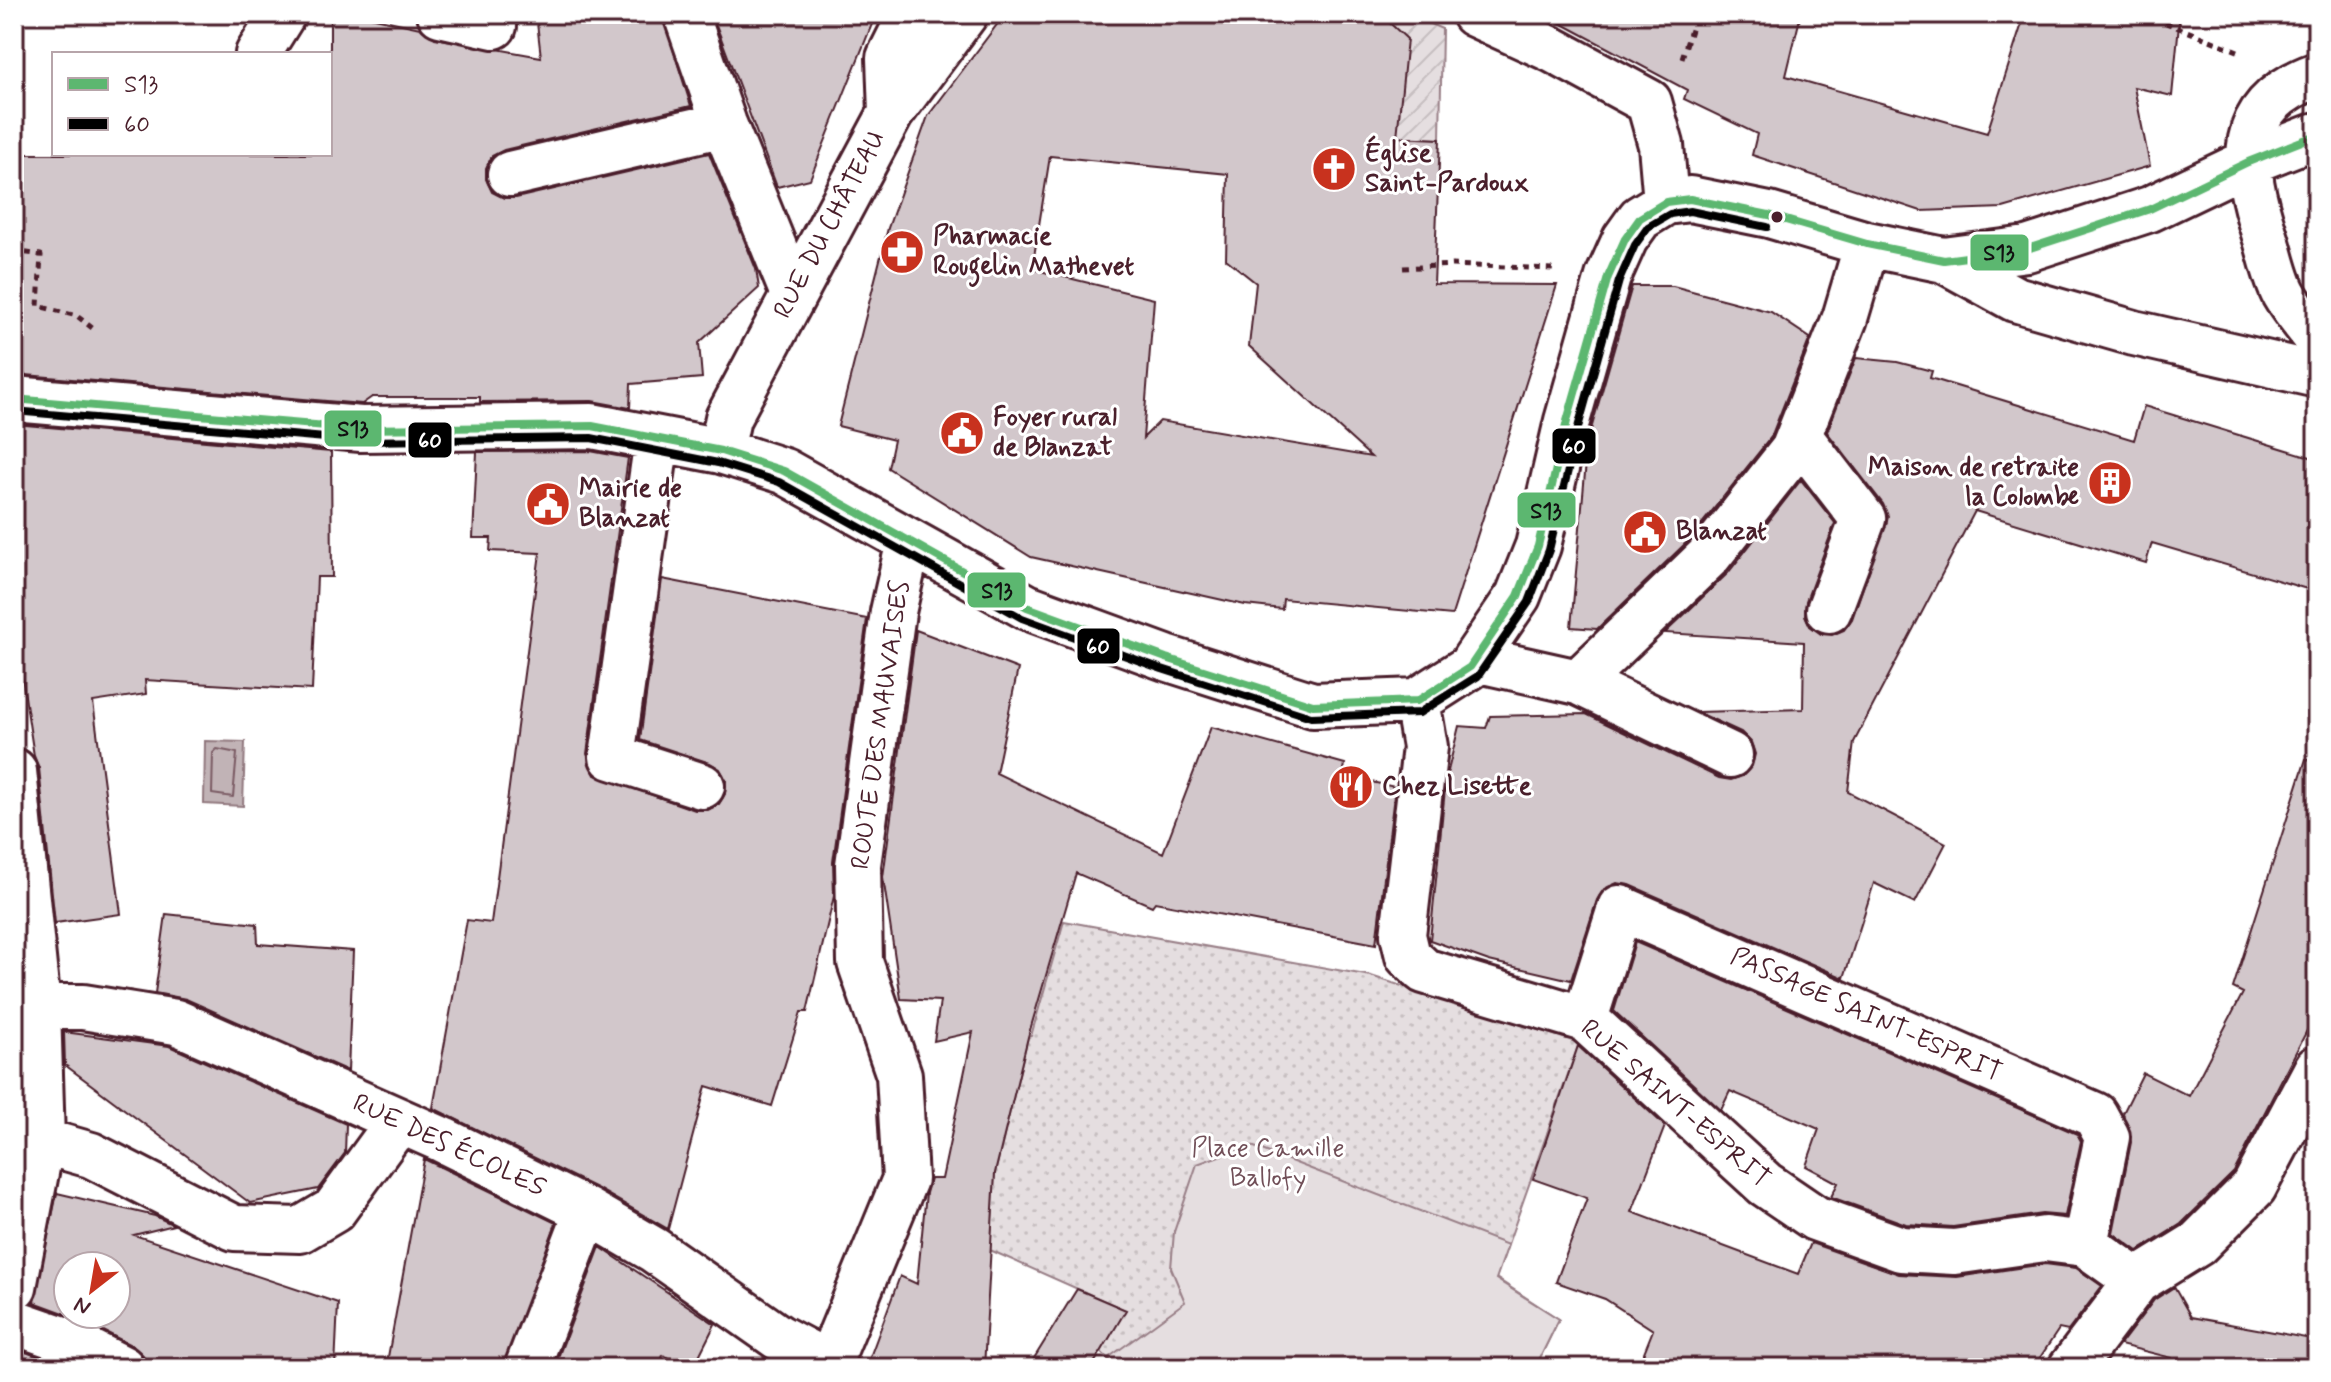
<svg xmlns="http://www.w3.org/2000/svg" width="2331" height="1382" font-family="Mynerve,sans-serif">
	<style>
		.park { fill: url(#park-dots); stroke: #987e86; stroke-width: 2 }
		.garden { fill: url(#garden-furrows); stroke: #987e86; stroke-width: 2 }
		.pitch { fill: #e5dee0; stroke: #987e86; stroke-width: 2 }
		.water { fill: #c1b3b6; stroke: #91787e; stroke-width: 2 }
		.lines { fill: none; stroke-linecap: round; stroke-linejoin: round }
		.shore { stroke: #7a5a63; stroke-width: 2 }
		.building { fill: #d2c7cb; stroke: #4a1f2b; stroke-width: 2; fill-rule: evenodd }
		.minor-casing { stroke: #4a1f2b; stroke-width: 50 }
		.path { stroke: #4a1f2b; stroke-width: 5; stroke-dasharray: 6 6; stroke-linecap: butt }
		.minor { stroke: #fff; stroke-width: 44 }
		.bus-1-casing { stroke: #fff; stroke-width: 14 }
		.bus-2-casing { stroke: #fff; stroke-width: 14 }
		.bus-1 { stroke: #5cb770; stroke-width: 8 }
		.bus-2 { stroke: #000; stroke-width: 8 }
		.bus-dot { fill: #4a1f2b; stroke: #fff; stroke-width: 3 }
		.labels { text-anchor: middle; dominant-baseline: central; stroke-width: 6; stroke-linejoin: round; paint-order: stroke }
		.poi-label { font-size: 26px; font-weight: bold; fill: #4a1f2b; stroke: #fff; text-anchor: start }
		.street-label { font-size: 26px; fill: #4a1f2b; stroke: #fff }
		.park-label { font-size: 26px; fill: #714f58; stroke: #fff }
		.line-badge { stroke: #fff; stroke-width: 3 }
		.badge-label { font-size: 22px; text-anchor: middle; font-weight: bold; fill: #fff }
		.pale-badge-label { font-size: 22px; text-anchor: middle; font-weight: bold; fill: #111 }
	</style>
	<defs>
		<pattern id="park-dots" width="8" height="8" patternUnits="userSpaceOnUse" patternTransform="scale(2)"><rect width="8" height="8" fill="#e5dee0"/><path d="M2 2h.1M6 6h.1" fill="none" stroke="#c6bec0" stroke-width="1.8" stroke-linecap="round"/></pattern>
		<pattern id="garden-furrows" width="10" height="10" patternUnits="userSpaceOnUse" patternTransform="scale(2)"><rect width="10" height="10" fill="#e5dee0"/><path d="M-1 1l2-2M0 10L10 0M9 11l2-2" fill="none" stroke="#c6bec0"/></pattern>
	</defs>
	<rect width="100%" height="100%" fill="#fff"/>
	<filter id="ink" filterUnits="userSpaceOnUse"><feTurbulence type="fractalNoise" baseFrequency=".0125" numOctaves="2"/><feDisplacementMap in="SourceGraphic" scale="16" xChannelSelector="R" yChannelSelector="G"/><feConvolveMatrix kernelMatrix="1 2 1 2 8 2 1 2 1" color-interpolation-filters="sRGB"/></filter>
	<g filter="url(#ink)">
		<!-- park -->
		<path class="park" d="M1064 921 1371 976 1579 1043 1496 1278 1559 1319 1535 1368H1118L1101 1352 1125 1310 990 1250 995 1173 1028 1037 1031 1036Z"/>
		<!-- garden -->
		<path class="garden" d="M1367 14H1407L1442 29 1440 139 1391 137 1402 87Z"/>
		<!-- pitch -->
		<path class="pitch" d="M1249 1145 1508 1245 1496 1279 1559 1319 1535 1368H1118L1108 1358 1185 1302 1171 1268 1174 1232 1197 1164Z"/>
		<!-- water -->
		<path class="water" d="M205 741 245 742 243 806 204 804Z"/>
		<g class="lines">
			<!-- shore -->
			<path class="shore" d="M217 749 237 753 233 797 212 794 213 753Z"/>
		</g>
		<!-- building -->
		<path class="building" d="M330 14H357L420 28 435 38 541 57 536 14H662L691 106 504 150 492 156 486 168V179L492 192 504 198H516L709 153 756 269 759 288 699 343 702 378 631 384 630 408 592 401 480 402V397H372L362 404 14 374V154H330Z
			M712 14H876L810 179 777 187Z
			M1005 14H1380L1407 39 1397 137 1440 139 1434 284 1557 285 1452 615 1283 599 1282 609 1245 605 1031 557 888 468 894 440 838 426 888 228 928 116ZM1050 156 1228 174 1226 259 1256 283 1249 346 1371 457 1160 421 1143 438 1154 299 1032 269Z
			M1544 14H1801L1786 76 1987 133 2025 14H2180L2172 96 2134 87 2150 166 2003 208 1921 211 1752 155 1757 134 1684 99 1687 90Z
			M1632 286H1673L1771 312 1810 338 1771 437 1689 540 1597 629 1571 627 1588 440Z
			M1856 358 1897 362 1932 371 1930 378 2134 440 2144 406 2317 459V592L2152 543 2146 563 1975 511 1854 742 1848 792 1946 843 1915 903 1874 883 1844 978 1630 885 1617 883 1604 889 1597 900 1571 980 1489 961 1430 940 1446 779 1459 726 1486 728 1490 716 1586 714 1719 778 1731 780 1743 776 1752 766 1755 754 1751 742 1741 732 1697 712 1803 709 1804 642 1665 633 1728 573 1801 480 1835 523 1806 601 1805 615 1810 626 1821 634 1832 635 1844 630 1852 619 1888 516 1883 504 1827 432Z
			M14 424 331 452 332 577H317L312 690 145 680 146 694 93 702 121 914 55 923 39 768 34 756 14 624Z
			M590 451 628 458 587 754 595 775 695 810H708L719 804 725 794 726 780 720 769 710 763 640 740 662 579 867 619 833 862 834 896 807 1012H801L772 1106 706 1086 668 1229 598 1189 433 1108 467 920 491 923 540 553 490 551 491 538H473L477 452Z
			M916 630 1018 669 996 773 1163 853 1211 727 1345 764 1343 776 1395 787 1376 944 1155 902 1152 906 1076 873 1028 1037 995 1173 984 1368H866L900 1276 917 1284 926 1193 930 1179H942L973 1032 934 1041 940 1001 901 999 883 877Z
			M2306 759 2317 761V1011L2234 1172 2181 1224 2138 1251 2113 1233 2131 1142 2123 1113 2143 1073 2189 1096 2243 993 2233 988Z
			M166 914 257 924 258 944 353 951 348 1071 186 999 155 993Z
			M1635 942 2077 1134 2081 1141 2065 1216 2042 1214 1953 1227 1906 1224 1831 1197 1838 1183 1806 1166 1819 1129 1730 1091 1721 1110 1614 1011Z
			M64 1032 169 1046 346 1124 345 1153 318 1189 250 1203 65 1065Z
			M1578 1046 1665 1126 1632 1212 1798 1274 1811 1243 1899 1274 1957 1277 2045 1264 2076 1268 2102 1286 2068 1331 2059 1329 2033 1368H1673L1643 1355 1653 1330 1605 1299 1556 1282 1587 1198 1533 1179Z
			M424 1159 556 1223 503 1368H386Z
			M57 1193 155 1216 174 1225 134 1235 338 1303 335 1368H147L143 1355 133 1346 80 1319 34 1302ZM68 1266H116V1314H68Z
			M600 1247 715 1324 693 1368 663 1355 659 1368H554Z
			M2174 1287 2191 1317 2317 1340V1368H2171L2172 1358 2120 1345 2154 1300Z
			M1077 1289 1126 1310 1101 1352 1091 1368H1028Z
			M20 1350 59 1364 67 1368H14Z"/>
		<g class="lines">
			<!-- minor casing -->
			<g class="minor-casing">
				<path id="minor" d="M440 14 494 26
					M686 14 724 124 793 294
					M1474 14 1553 50 1649 102 1661 145 1666 202
					M258 54 283 14
					M2317 75C2233 105 2242 164 2265 236 2271 254 2275 277 2284 294 2293 310 2306 324 2317 339
					M891 113 889 58 911 14
					M510 174 724 124
					M1944 260 2027 249 2150 209 2248 162 2317 135
					M14 399 361 429 592 426 721 451 784 471 1027 607 1166 658 1313 705 1417 701 1470 667 1475 659 1518 596 1538 546 1567 421 1608 277 1625 239 1640 218 1666 202 1690 199 1769 215 1867 244 1944 260 2015 299 2134 333 2317 375
					M1799 436 1863 519 1829 610
					M657 439 612 757 702 786
					M721 451 728 418 891 113 965 14
					M1475 659 1578 682 1708 557 1793 450 1845 318 1867 244
					M1578 682 1730 755
					M1417 701 1425 747 1403 935 1408 956 1424 971 1585 1019 1765 1184 1815 1218 1901 1249 1954 1252 2045 1239 2085 1244 2137 1281
					M14 771 38 1007 42 1141 14 1287
					M38 1007H83L176 1022 443 1140 587 1211 654 1250 778 1337 829 1364
					M1585 1019 1620 908 2095 1115 2107 1137 2085 1244
					M42 1141 91 1155 234 1228 300 1230 334 1210 398 1122
					M14 1322 69 1341 122 1368
					M527 1368 587 1211
					M827 1368 905 1179 899 1075 860 962 858 865 893 612 909 541
					M2071 1368 2137 1281 2197 1244 2254 1187 2317 1068"/>
			</g>
			<!-- path -->
			<path class="path" d="M2143 14 2243 53
				M1682 58 1696 14
				M14 251 41 255 38 306 77 316 96 331
				M1403 268 1452 265 1554 269"/>
			<!-- minor -->
			<use href="#minor" class="minor"/>
			<!-- bus-1 casing -->
			<g class="bus-1-casing">
				<path id="bus-1" d="M14 399 361 429 592 426 721 451 784 471 1027 607 1166 658 1313 705 1417 701 1470 667 1518 596 1538 546 1567 421 1608 277 1625 239 1640 218 1666 202 1690 199 1769 215 1867 244 1944 260 2027 249 2150 209 2248 162 2317 135"/>
			</g>
			<!-- bus-2 casing -->
			<g class="bus-2-casing">
				<path id="bus-2" d="M14 411 360 441 591 438 718 463 779 482 1022 618 1162 669 1311 717 1419 713 1478 676 1529 602 1549 550 1579 424 1619 281 1635 245 1648 227 1670 214 1690 211 1767 227"/>
			</g>
			<!-- bus-1 -->
			<use href="#bus-1" class="bus-1"/>
			<!-- bus-2 -->
			<use href="#bus-2" class="bus-2"/>
		</g>
	</g>
	<!-- icons -->
	<defs>
		<g id="church-disc" transform="scale(2.3)"><circle r="9.5" fill="#c8321e" stroke="#fff"/><path d="M-1.2-6h2.4v3.5h3.3v2.4h-3.3V6h-2.4V-.1h-3.3v-2.4h3.3Z" fill="#fff"/></g>
		<g id="pharmacy-disc" transform="scale(2.3)"><circle r="9.5" fill="#c8321e" stroke="#fff"/><path d="M-2-6h4v4h4v4h-4v4h-4v-4h-4v-4h4Z" fill="#fff"/></g>
		<g id="civic-disc" transform="scale(2.3)"><circle r="9.5" fill="#c8321e" stroke="#fff"/><path d="M-.6-6.5H3V-4.5H.6V-3L4-1V1h2V6H-6V1h2V-1L-.6-3ZM-1.2 2.5V6h2.4V2.5Z" fill="#fff"/></g>
		<g id="building-disc" transform="scale(2.3)"><circle r="9.5" fill="#c8321e" stroke="#fff"/><path d="M-4-6H4V6H1V3H-1V6H-4ZM-2.5-4.3h1.7v1.8h-1.7ZM.8-4.3h1.7v1.8H.8ZM-2.5-1h1.7V.8h-1.7ZM.8-1h1.7V.8H.8Z" fill="#fff"/></g>
		<g id="restaurant-disc" transform="scale(2.3)"><circle r="9.5" fill="#c8321e" stroke="#fff"/><path d="M-5-6h1v4h1v-4h1v4h1v-4h1v5L-1.5 .5V6h-2V.5L-5-1ZM5-6V6H3V1.5H1.5Q1.5-4 5-6Z" fill="#fff"/></g>
	</defs>
	<g fill-rule="evenodd">
		<use href="#church-disc" x="1334" y="169"/>
		<use href="#pharmacy-disc" x="902" y="252"/>
		<use href="#civic-disc" x="962" y="433"/>
		<use href="#building-disc" x="2110" y="483"/>
		<use href="#civic-disc" x="548" y="504"/>
		<use href="#civic-disc" x="1645" y="532"/>
		<use href="#restaurant-disc" x="1351" y="787"/>
	</g>
	<!-- markers -->
	<circle class="bus-dot" cx="1777" cy="217" r="7"/>
	<g class="labels">
		<!-- poi labels -->
		<g class="poi-label">
			<text x="1365" y="154">Église<tspan x="1365" dy="30">Saint-Pardoux</tspan></text>
			<text x="933" y="237">Pharmacie<tspan x="933" dy="30">Rougelin Mathevet</tspan></text>
			<text x="993" y="418">Foyer rural<tspan x="993" dy="30">de Blanzat</tspan></text>
			<text x="2079" y="468" text-anchor="end">Maison de retraite<tspan x="2079" dy="30">la Colombe</tspan></text>
			<text x="579" y="489">Mairie de<tspan x="579" dy="30">Blanzat</tspan></text>
			<text x="1676" y="532">Blanzat</text>
			<text x="1382" y="787">Chez Lisette</text>
		</g>
		<!-- street labels -->
		<g class="street-label">
			<text transform="translate(830 225) rotate(-62)">RUE DU CHÂTEAU</text>
			<text transform="translate(881 725) rotate(-82)">ROUTE DES MAUVAISES</text>
			<text transform="translate(1866 1015) rotate(24)">PASSAGE SAINT-ESPRIT</text>
			<text transform="translate(1675 1104) rotate(41)">RUE SAINT-ESPRIT</text>
			<text transform="translate(449 1146) rotate(25)">RUE DES ÉCOLES</text>
		</g>
		<!-- park labels -->
		<g class="park-label">
			<text x="1268" y="1149">Place Camille<tspan x="1268" dy="30">Ballofy</tspan></text>
		</g>
	</g>
	<g class="line-badge">
		<rect x="1969" y="233" width="61" height="39" rx="8" fill="#5cb770"/>
		<rect x="323" y="409" width="60" height="39" rx="8" fill="#5cb770"/>
		<rect x="407" y="421" width="46" height="38" rx="8" fill="#000"/>
		<rect x="1551" y="427" width="46" height="38" rx="8" fill="#000"/>
		<rect x="1516" y="491" width="61" height="38" rx="8" fill="#5cb770"/>
		<rect x="966" y="571" width="61" height="38" rx="8" fill="#5cb770"/>
		<rect x="1076" y="627" width="45" height="38" rx="8" fill="#000"/>
	</g>
	<g class="badge-label">
		<text x="430" y="448">60</text>
		<text x="1574" y="454">60</text>
		<text x="1098" y="654">60</text>
	</g>
	<g class="pale-badge-label">
		<text x="1999" y="260">S13</text>
		<text x="353" y="436">S13</text>
		<text x="1546" y="518">S13</text>
		<text x="997" y="598">S13</text>
	</g>
	<!-- margin -->
	<rect width="2331" height="1382" fill="none" stroke="#fff" stroke-width="48"/>
	<rect x="24" y="24" width="2283" height="1334" fill="none" stroke="#4a1f2b" stroke-width="3" filter="url(#ink)"/>
	<!-- legend -->
	<rect x="52" y="52" width="280" height="104" fill="#ffffff" stroke="#b7a5aa" stroke-width="2"/>
	<rect x="68" y="78" width="40" height="12" fill="#5cb770" stroke="#b7a5aa" stroke-width="2"/>
	<text x="124" y="92" font-size="24" fill="#4a1f2b">S13</text>
	<rect x="68" y="118" width="40" height="12" fill="#000000" stroke="#b7a5aa" stroke-width="2"/>
	<text x="124" y="132" font-size="24" fill="#4a1f2b">60</text>
	<!-- north arrow -->
	<g transform="translate(92 1290) rotate(211)"><circle r="38" fill="#ffffff" stroke="#b7a5aa" stroke-width="2"/>
	<path d="M0-6L14 30L0 20L-14 30Z" fill="#c8321e"/>
	<text y="-12" font-size="22" font-weight="bold" text-anchor="middle" fill="#4a1f2b">N</text>
	</g>
</svg>
